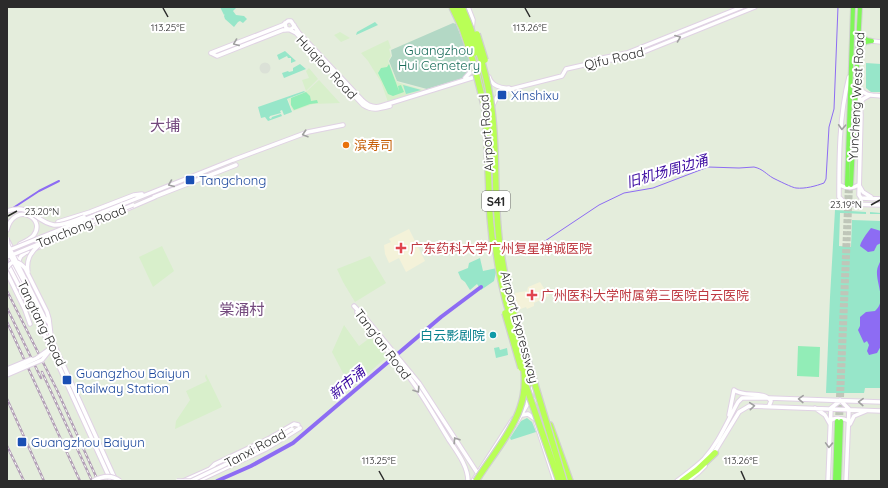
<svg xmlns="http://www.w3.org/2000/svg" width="888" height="488" font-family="Quicksand,'Noto Sans SC',sans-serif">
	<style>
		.education { fill: #d8efcb }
		.medical { fill: #f4f2d9 }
		.green { fill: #97e6c9 }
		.cemetery { fill: #b3d8c5 }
		.pitch { fill: #92edb7 }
		.plaza { fill: #dbe1d7 }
		.water { fill: #8d6cf3 }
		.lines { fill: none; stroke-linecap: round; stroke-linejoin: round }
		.stream { stroke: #8d6cf3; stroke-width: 1 }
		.canal { stroke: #8d6cf3; stroke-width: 2 }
		.river { stroke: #8d6cf3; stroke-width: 4 }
		.primary-tunnel { stroke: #bfc6b9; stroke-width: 4; stroke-dasharray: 4 2; stroke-linecap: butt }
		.secondary-casing { stroke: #e0d2e4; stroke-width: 5.5 }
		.primary-casing { stroke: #d0d0d0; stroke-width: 6 }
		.highway-casing { stroke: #d0d0d0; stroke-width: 8 }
		.secondary { stroke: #fff; stroke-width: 3.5 }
		.primary { stroke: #80f659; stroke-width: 4 }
		.highway { stroke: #b9ff56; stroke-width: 5.5 }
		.rail-casing { stroke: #b29fb6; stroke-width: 2.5 }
		.rail { stroke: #fff; stroke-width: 1; stroke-dasharray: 3; stroke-linecap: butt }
		.secondary-bridge-casing { stroke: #e0d2e4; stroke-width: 5.5; stroke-linecap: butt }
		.highway-bridge-casing { stroke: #d0d0d0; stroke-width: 8; stroke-linecap: butt }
		.secondary-bridge { stroke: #fff; stroke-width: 3.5 }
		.highway-bridge { stroke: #b9ff56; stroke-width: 5.5 }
		.oneway { stroke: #a0a0a0 }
		.ticks { fill: none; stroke: #2b2b2b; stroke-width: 1.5 }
		.transit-dot { fill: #1a4fb4; stroke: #fff; stroke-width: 1.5 }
		.food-dot { fill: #e8710a; stroke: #fff; stroke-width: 1.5 }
		.health-dot { fill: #e0444e; stroke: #fff; stroke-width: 1.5 }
		.culture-dot { fill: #0f9aa8; stroke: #fff; stroke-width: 1.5 }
		.labels { text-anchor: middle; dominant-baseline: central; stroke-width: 4; stroke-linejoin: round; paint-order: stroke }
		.shield { fill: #fff; stroke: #6b6b6b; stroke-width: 1 }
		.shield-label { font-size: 12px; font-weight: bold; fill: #2b2b2b }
		.park-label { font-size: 13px; fill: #176b58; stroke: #fff }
		.street-label { font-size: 13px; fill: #2b2b2b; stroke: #fff }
		.transit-label { font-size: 13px; fill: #164399; stroke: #fff; text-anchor: start }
		.food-label { font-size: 13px; fill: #c56008; stroke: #fff; text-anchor: start }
		.health-label { font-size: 13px; fill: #be3a42; stroke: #fff; text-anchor: start }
		.culture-label { font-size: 13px; fill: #0d838f; stroke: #fff; text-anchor: end }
		.water-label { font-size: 14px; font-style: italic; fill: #3a08a1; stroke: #fff }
		.quarter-label { font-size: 15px; fill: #73497d; stroke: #fff }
		.ticks-label { font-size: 10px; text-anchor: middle; fill: #2b2b2b; stroke: #fff; stroke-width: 4; stroke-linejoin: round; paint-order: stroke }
	</style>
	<rect width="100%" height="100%" fill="#e4eddc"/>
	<!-- education -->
	<path class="education" d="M340 32 350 38 341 42 334 35Z
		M388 40 391 48 389 49 391 56 388 61 397 82 426 91 388 102 381 82 368 61 361 53Z
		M309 68 318 79 306 91 302 80 309 78 306 71Z
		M319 80 340 103 313 104 293 111 288 99 307 91Z
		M162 246 174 271 153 287 139 257Z
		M370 256 386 283 355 302 343 282 337 269Z
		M344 325 359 346 371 337 387 357 360 380 343 373 332 352Z
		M206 374 222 407 175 429 176 421 190 400 186 391 207 381 205 377Z"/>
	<!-- medical -->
	<path class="medical" d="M409 229 425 261 406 272 399 258 389 263 385 254 384 245 391 242 389 239Z
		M540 282 549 296 534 303V306L527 309 526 307 518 310 515 293 527 291 528 287Z"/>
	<!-- green -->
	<path class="green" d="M220 7H237L233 11 236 15 244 16 247 19 243 23 240 21 238 22 234 27 225 19 224 16 225 14 224 15Z
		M375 22 378 25 356 35 357 32Z
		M285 51 296 61 291 63V58H288L287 56 279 60 277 55Z
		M866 63 881 64V92H871L866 88Z
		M300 64 306 69 284 78 282 73 288 71 289 72 293 71V68Z
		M403 85 421 90 406 94Z
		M304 91 305 92 287 99 292 112 284 115 282 110 280 111 281 113 270 116 269 118 271 119 272 117 281 114 282 116 268 121 265 117 261 118 258 107Z
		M835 210 866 212V214L840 213 839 246 851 247 852 220 880 221V214H870V212L881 213V388H865L864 393H826L830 297Z
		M480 258 483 271 497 268 494 281 481 290 477 284 470 290 465 282 461 279 458 272 468 268 469 263Z
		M499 347 500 350 507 348 508 355 496 358 494 348Z
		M527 418 532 422 536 432 511 440 510 438 521 421Z"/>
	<!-- cemetery -->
	<path class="cemetery" d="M453 23 456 24 472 65 463 78 427 89 397 81 389 61 392 56 391 50Z"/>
	<!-- pitch -->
	<path class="pitch" d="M389 64 399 91 398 86 401 85 404 92 393 96 388 94 378 73 381 68 387 67Z
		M306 92 310 96 311 101 317 100 318 103 310 104 294 110 291 105V98Z
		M798 346 820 347 819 377 797 376Z"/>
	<!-- plaza -->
	<path class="plaza" d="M259.5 68a5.5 5.5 0 1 1 11 0a5.5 5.5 0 1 1-11 0Z"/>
	<!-- water -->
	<path class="water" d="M871 228 881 231V243L877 245 874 251 868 252 860 246C861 241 867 233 871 228Z
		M881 259V346L877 353 869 355 867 351 869 345 867 341 864 343 858 330 860 326V317L866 312 875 311C887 301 876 284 877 271 877 267 880 263 881 259Z"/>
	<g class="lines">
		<!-- stream -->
		<path class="stream" d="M539 245 599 205 624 193 653 188 708 167 739 168 754 167C763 169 766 174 773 178 777 180 793 188 796 188 805 189 816 186 824 183L826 179 829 127 834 109 838 7"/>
		<!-- canal -->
		<path class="canal" d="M13 208 39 191 59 181"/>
		<!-- river -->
		<path class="river" d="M217 481 251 466 293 443 441 317 481 287"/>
		<!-- primary-tunnel -->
		<path class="primary-tunnel" d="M837 421 847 185
			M841 421 851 185"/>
		<!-- secondary casing -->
		<g class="secondary-casing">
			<path id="secondary" d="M468 7 473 20 472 29
				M285 23 286 28 296 33 363 105C372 111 379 109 390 106
				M872 41 881 42
				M211 53 283 25 288 21H291L299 33 362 100C368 106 374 108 381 106L478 76
				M211 53 217 56 283 30C288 29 293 31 294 25
				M588 61 627 53 742 7
				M489 77C491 85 501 89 509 88
				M849 77C839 116 839 158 839 197L845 203 849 204 881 205
				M858 77 861 115 859 195 861 198 881 199
				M465 78 474 68
				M860 88C864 96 873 95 881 96
				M860 104 863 99 870 95
				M493 105 497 97 507 90 562 76 566 69 606 60H613L636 55 755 7
				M840 185C845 188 853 189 858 185
				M859 185 863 192 871 197
				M154 197 236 165
				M103 212 233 160 308 132 343 125
				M58 222 90 212 134 195 142 194
				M7 230C14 201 48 218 33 236 29 240 24 242 20 244
				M8 241 47 320
				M7 253 51 338 116 481
				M7 263 47 340 111 481
				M21 267 19 260 21 256 25 253 155 197
				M7 273 25 310 30 324
				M354 306 368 321 419 383 480 477
				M357 312C372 335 392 355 409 377 424 397 436 419 449 440 457 452 468 466 468 481
				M840 400 849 409 846 481
				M521 404 532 399 536 400 539 404
				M815 408 825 415 830 424
				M522 415 528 414 535 419
				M729 415 734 390C744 398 764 390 771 401L769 406
				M830 421C835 417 843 418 849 421
				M536 423 555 481
				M850 424 854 416 866 411
				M515 425 530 400 533 387
				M714 453 739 412 749 406 881 411
				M183 481 210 469 215 464 270 438 294 424 298 425
				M198 481 266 449 300 428
				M473 481 513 419
				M677 481C686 474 696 467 704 459 719 442 727 422 738 402L742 398H769L881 402
				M688 481 698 473 705 466
				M828 481 831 408 840 401"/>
		</g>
		<!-- primary casing -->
		<g class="primary-casing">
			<path id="primary" d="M859 33 867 40 872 41
				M859 47 866 42 871 41
				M847 185 853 7
				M851 185 860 7
				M835 481 837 421
				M839 481 841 421"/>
		</g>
		<!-- highway casing -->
		<g class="highway-casing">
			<path id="highway" d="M473 50 480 76 483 94
				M486 120 490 216 493 247
				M525 380 529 384 531 383V379
				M550 425 570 481
				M553 455 558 470
				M682 481 697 470 715 453"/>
		</g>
		<!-- secondary -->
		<use href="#secondary" class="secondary"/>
		<!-- primary -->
		<use href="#primary" class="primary"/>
		<!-- highway -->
		<use href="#highway" class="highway"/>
		<!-- rail casing -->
		<g class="rail-casing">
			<path id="rail" d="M7 291 57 390 98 481
				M7 308 41 378
				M7 322 80 481
				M42 372 92 481
				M7 399 44 481
				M7 446 24 481"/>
		</g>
		<!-- rail -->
		<use href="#rail" class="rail"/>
		<!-- secondary-bridge casing -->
		<g class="secondary-bridge-casing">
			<path id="secondary-bridge" d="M7 211C32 203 35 222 54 225 63 226 75 220 84 217
				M7 238 8 245 44 317 49 323
				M7 251 103 212
				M9 253 27 287
				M7 257 133 205
				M7 268C12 259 19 261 25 268L47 312 49 319 52 344 51 348 37 358 7 372
				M28 272C26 260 30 253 39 245
				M7 369 31 359
				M7 375 42 360 50 350
				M93 481C102 476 111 474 120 481
				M177 481H192
				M191 481 264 446 292 429"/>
		</g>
		<!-- highway-bridge casing -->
		<g class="highway-bridge-casing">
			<path id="highway-bridge" d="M452 7 462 28 473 61 489 125
				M457 7 475 53
				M462 7C476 40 488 75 492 111 498 159 493 206 501 253 507 294 519 332 531 371 542 407 553 444 564 481
				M477 34 485 60
				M505 313 521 368
				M526 386 559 481
				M476 481C490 459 512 432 520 408 533 372 515 336 506 302 501 282 497 262 495 242"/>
		</g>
		<!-- secondary-bridge -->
		<use href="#secondary-bridge" class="secondary-bridge"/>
		<!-- highway-bridge -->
		<use href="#highway-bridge" class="highway-bridge"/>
	</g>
	<!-- one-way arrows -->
	<defs><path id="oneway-chevron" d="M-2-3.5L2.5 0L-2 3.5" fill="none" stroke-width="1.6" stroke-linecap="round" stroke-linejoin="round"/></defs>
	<g class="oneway">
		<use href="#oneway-chevron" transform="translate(678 38) rotate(-21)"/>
		<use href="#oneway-chevron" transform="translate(236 43) rotate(159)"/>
		<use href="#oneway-chevron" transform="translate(842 127) rotate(93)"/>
		<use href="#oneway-chevron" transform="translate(305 134) rotate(162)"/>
		<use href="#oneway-chevron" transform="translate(171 184) rotate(158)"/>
		<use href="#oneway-chevron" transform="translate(417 390) rotate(56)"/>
		<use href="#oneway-chevron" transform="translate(801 399) rotate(-178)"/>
		<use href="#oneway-chevron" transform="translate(861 402) rotate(-178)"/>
		<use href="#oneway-chevron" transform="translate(752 406) rotate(-5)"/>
		<use href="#oneway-chevron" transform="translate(456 440) rotate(-123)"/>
		<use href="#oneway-chevron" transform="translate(829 445) rotate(92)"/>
	</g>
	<!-- ticks -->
	<path class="ticks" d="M163 8 168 17M525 8 530 17M871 205 880 200M8 216 17 211M379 471 384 480M741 471 745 480"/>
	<!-- markers -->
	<g class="transit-dot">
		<rect x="497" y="90" width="10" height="10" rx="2"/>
		<rect x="185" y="175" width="10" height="10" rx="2"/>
		<rect x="62" y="375" width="10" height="10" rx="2"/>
		<rect x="17" y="437" width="10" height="10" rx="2"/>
	</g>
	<circle class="food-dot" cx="346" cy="145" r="4"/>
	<g class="health-dot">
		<path d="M399 242h4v4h4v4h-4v4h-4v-4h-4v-4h4z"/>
		<path d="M530 289h4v4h4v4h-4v4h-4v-4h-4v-4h4z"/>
	</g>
	<circle class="culture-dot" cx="493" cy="335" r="4"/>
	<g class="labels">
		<!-- shield labels -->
		<rect class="shield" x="482" y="191" width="28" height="20" rx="3"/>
		<g class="shield-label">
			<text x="496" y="201">S41</text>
		</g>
		<!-- park labels -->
		<g class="park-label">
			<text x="439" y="50">Guangzhou<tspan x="439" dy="15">Hui Cemetery</tspan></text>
		</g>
		<!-- street labels -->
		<g class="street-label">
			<text transform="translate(614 58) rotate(-13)">Qifu Road</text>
			<text transform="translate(327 67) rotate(47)">Huiqiao Road</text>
			<text transform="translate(856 96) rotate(-87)">Yuncheng West Road</text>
			<text transform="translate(486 133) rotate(-94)">Airport Road</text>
			<text transform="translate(81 226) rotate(-22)">Tanchong Road</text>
			<text transform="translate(42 323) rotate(64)">Tangtang Road</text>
			<text transform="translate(520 327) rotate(75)">Airport Expressway</text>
			<text transform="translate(383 344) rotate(53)">Tang'an Road</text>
			<text transform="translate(255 448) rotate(-28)">Tanxi Road</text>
		</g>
		<!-- transit labels -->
		<g class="transit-label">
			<text x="511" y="95">Xinshixu</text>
			<text x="199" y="180">Tangchong</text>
			<text x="76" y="373">Guangzhou Baiyun<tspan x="76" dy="15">Railway Station</tspan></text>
			<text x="31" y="442">Guangzhou Baiyun</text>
		</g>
		<!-- food labels -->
		<g class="food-label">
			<text x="354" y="145">滨寿司</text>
		</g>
		<!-- health labels -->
		<g class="health-label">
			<text x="410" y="248">广东药科大学广州复星禅诚医院</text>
			<text x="541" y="295">广州医科大学附属第三医院白云医院</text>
		</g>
		<!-- culture labels -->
		<g class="culture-label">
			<text x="485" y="335">白云影剧院</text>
		</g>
		<!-- water labels -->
		<g class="water-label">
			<text transform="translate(667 171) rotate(-16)">旧机场周边涌</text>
			<text transform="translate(347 383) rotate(-40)">新市涌</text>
		</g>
		<!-- quarter labels -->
		<g class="quarter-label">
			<text x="165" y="125">大埔</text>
			<text x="242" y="309">棠涌村</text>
		</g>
	</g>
	<g class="ticks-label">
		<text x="168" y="31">113.25°E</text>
		<text x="530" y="31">113.26°E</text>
		<text x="846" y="208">23.19°N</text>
		<text x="42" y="215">23.20°N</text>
		<text x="379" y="464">113.25°E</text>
		<text x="741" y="464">113.26°E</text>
	</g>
	<!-- border -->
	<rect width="888" height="488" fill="none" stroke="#2b2b2b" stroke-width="16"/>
</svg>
